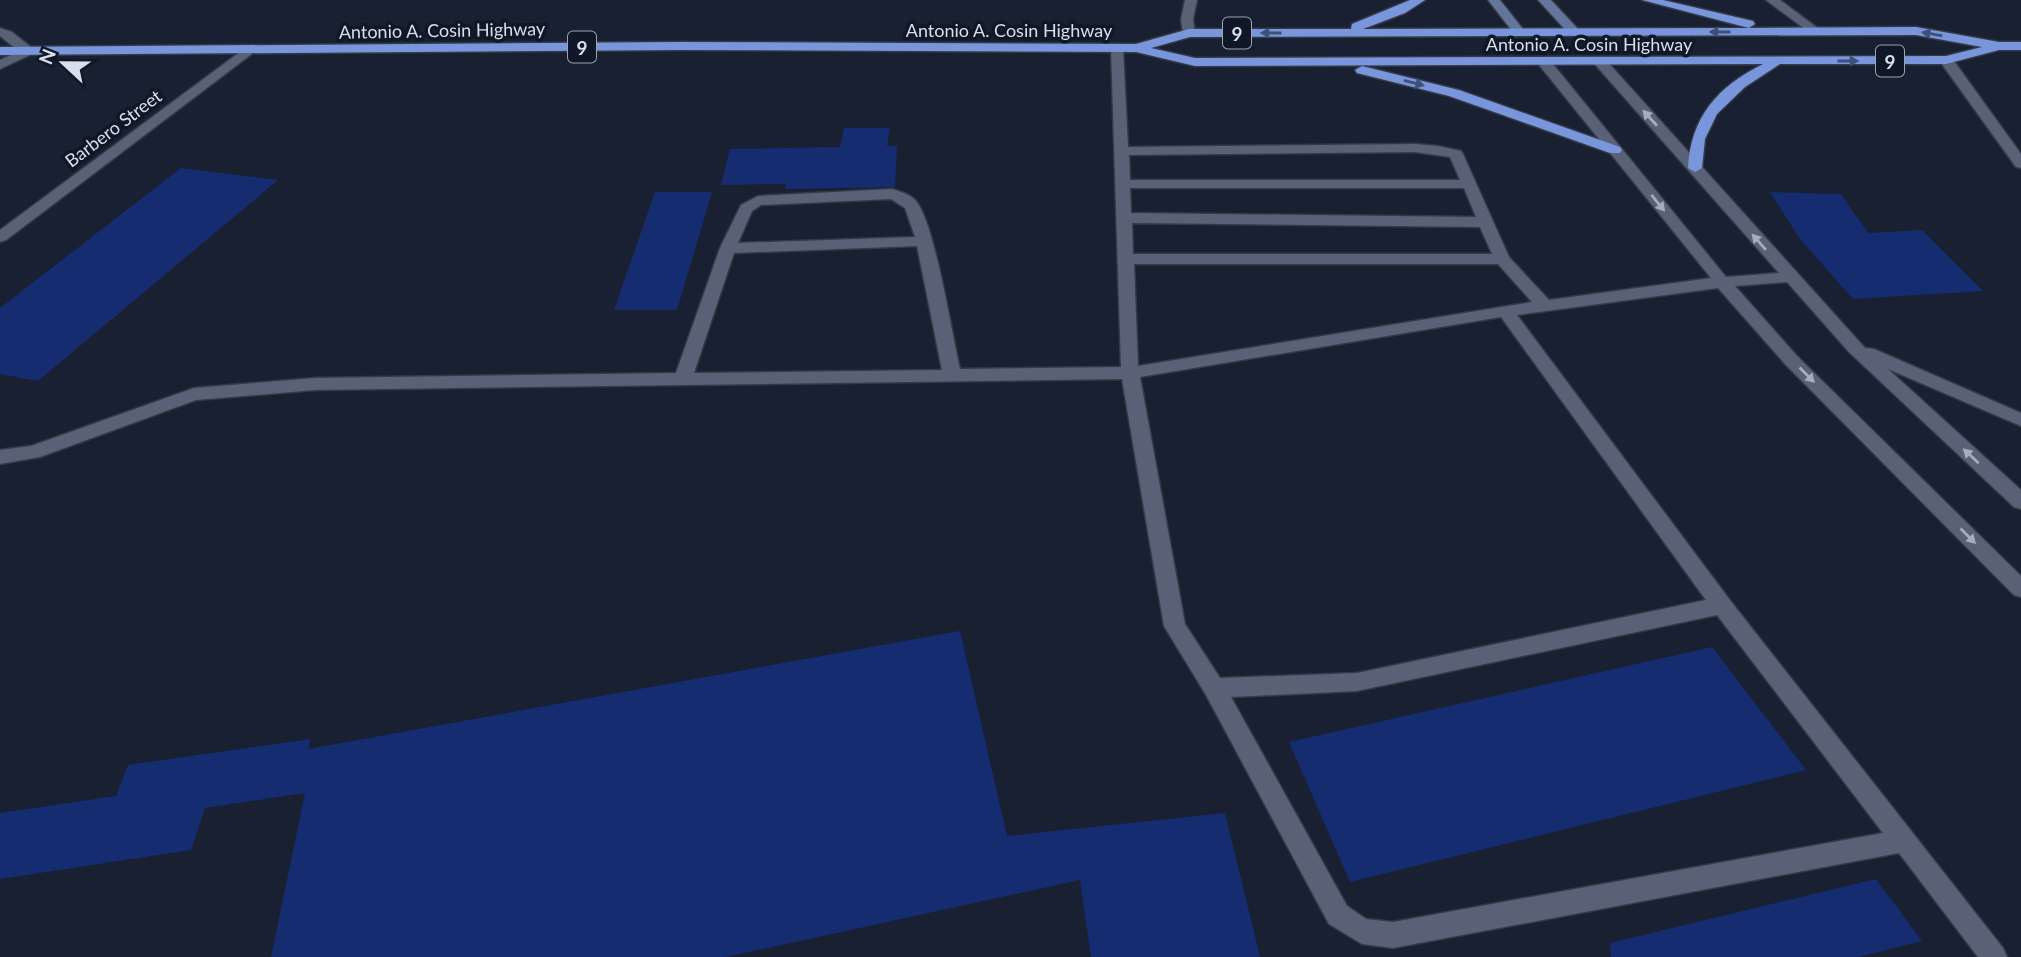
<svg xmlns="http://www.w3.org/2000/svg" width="2021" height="957" font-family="Lato,sans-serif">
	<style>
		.building { fill: #162c70 }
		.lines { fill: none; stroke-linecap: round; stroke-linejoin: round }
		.service-casing { stroke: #343947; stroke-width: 3 }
		.minor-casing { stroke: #343947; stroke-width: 3 }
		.tertiary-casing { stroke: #343947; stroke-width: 3 }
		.secondary-casing { stroke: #343947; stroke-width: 3 }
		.trunk-casing { stroke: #343947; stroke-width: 3 }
		.service { fill: #586175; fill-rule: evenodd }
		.minor { fill: #586175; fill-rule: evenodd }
		.tertiary { fill: #586175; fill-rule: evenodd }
		.secondary { fill: #64759b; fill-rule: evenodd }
		.trunk { fill: #7996dc; fill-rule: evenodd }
		.oneway { fill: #3f5078 }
		.oneway2 { fill: #a5adbb }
		.labels { text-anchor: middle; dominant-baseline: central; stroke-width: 7; stroke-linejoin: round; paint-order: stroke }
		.far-street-label { font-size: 18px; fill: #d9dfea; stroke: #101727 }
		.shield { fill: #101727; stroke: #9da3b0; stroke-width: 2 }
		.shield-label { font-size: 19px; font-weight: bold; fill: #d9dfea }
	</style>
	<rect width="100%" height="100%" fill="#192031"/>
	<!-- building -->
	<path class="building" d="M844 128H890L887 146H897L895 187 786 189V184L721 185 730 149 840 147Z
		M181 168 278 180 38 381 0 374V308Z
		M655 192H712L677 310H614Z
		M1770 192 1841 194 1868 233 1922 230 1983 291 1853 299 1800 239Z
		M960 631 1007 836 1225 813 1260 957H1091L1080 880 726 957H271L305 793 205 808 191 850 0 879V813L116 796 128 765 311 739 308 749Z
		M1712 647 1806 770 1350 882 1289 742Z
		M1876 879 1922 941 1859 957H1611L1610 943Z"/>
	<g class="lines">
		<!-- service casing -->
		<g class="service-casing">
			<path id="service" d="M1185 0H1197L1193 19 1195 33 1189 37 1183 33 1181 19Z
				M1766 0H1780L1823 32 1821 35H1813Z
				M1117 44 1123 48 1128 147 1415 144 1438 146 1461 151 1463 154 1509 257 1549 300 1711 278 1536 61 1538 58H1548L1726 277 1779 273 1592 61 1594 58H1604L1865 348 1874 349 2021 413V426L1888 369 2021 490V509L2014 507 1849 352 1787 282 1735 286 1797 356 2021 576V597L2014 595 1785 364 1718 288 1517 315 1729 599 2003 948 2007 957H1978L1899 853 1393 948 1362 944 1329 924 1206 695 1164 626 1122 379 315 390 196 400 40 457 0 464V450L31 446 194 388 315 378 676 373 720 248 741 205 758 196 892 189C901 192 910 194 916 201 935 224 952 335 960 369L1121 367 1111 48ZM1415 152 1450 157 1460 180H1130L1129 155ZM1130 188H1464L1476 217 1131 213ZM891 199 905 208 915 237 738 243 752 211 761 205ZM1132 223 1480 227 1492 254H1133ZM917 246 942 370 694 373 734 253ZM1134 264H1498L1532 302 1138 366ZM1501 317 1706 600 1357 673 1220 678 1185 624 1140 377ZM1717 615 1883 833 1393 922 1366 919 1347 906 1231 697 1357 691Z
				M27 47 33 51 32 54 0 69V60Z
				M1946 56 1951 57 2021 154V168L2016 167 1939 60Z"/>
		</g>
		<!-- minor casing -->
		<g class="minor-casing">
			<path id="minor" d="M248 46 254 50 253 53 6 240 0 242V230Z"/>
		</g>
		<!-- tertiary casing -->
		<g class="tertiary-casing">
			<path id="tertiary" d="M0 28 12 32 32 48V54H22L0 36Z"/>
		</g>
		<!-- secondary casing -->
		<g class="secondary-casing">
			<path id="secondary" d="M1488 0H1500L1526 33 1524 36H1516Z
				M1538 0H1551L1578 29V35H1570Z"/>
		</g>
		<!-- trunk casing -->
		<g class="trunk-casing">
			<path id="trunk" d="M1410 0H1425L1405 13 1363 29 1749 28 1642 0H1663L1753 21 1755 24 1749 28 1916 27 1999 42H2021V50H1999L1946 64H1780L1745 87 1717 114 1705 139 1702 168 1695 172 1688 168C1691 117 1717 87 1763 64L1195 66 1136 52 679 50 0 55V47L679 42 1136 44 1189 29H1351L1352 24ZM1916 35 1982 47 1946 56 1195 58 1151 48 1190 37Z
				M1362 66 1459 90 1620 147 1622 150 1620 153H1610L1449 96 1357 73 1355 70Z"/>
		</g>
		<!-- service -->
		<use href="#service" class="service"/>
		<!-- minor -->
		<use href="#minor" class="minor"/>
		<!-- tertiary -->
		<use href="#tertiary" class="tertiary"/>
		<!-- secondary -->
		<use href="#secondary" class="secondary"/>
		<!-- trunk -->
		<use href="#trunk" class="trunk"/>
	</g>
	<!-- one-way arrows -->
	<defs><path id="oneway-solid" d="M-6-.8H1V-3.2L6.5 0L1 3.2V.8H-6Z" transform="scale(1.75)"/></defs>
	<g class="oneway">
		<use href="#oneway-solid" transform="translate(1720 32) rotate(180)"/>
		<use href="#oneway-solid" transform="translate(1271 33) rotate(180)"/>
		<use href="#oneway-solid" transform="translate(1932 34) rotate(-170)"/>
		<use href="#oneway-solid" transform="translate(1848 61)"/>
		<use href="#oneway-solid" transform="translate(1414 83) rotate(14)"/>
	</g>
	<g class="oneway2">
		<use href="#oneway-solid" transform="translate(1650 118) rotate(-132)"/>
		<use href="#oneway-solid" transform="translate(1658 203) rotate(51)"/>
		<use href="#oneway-solid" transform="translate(1759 242) rotate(-131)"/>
		<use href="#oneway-solid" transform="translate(1807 375) rotate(45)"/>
		<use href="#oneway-solid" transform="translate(1971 456) rotate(-137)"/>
		<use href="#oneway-solid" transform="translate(1968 536) rotate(45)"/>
	</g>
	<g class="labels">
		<!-- far-street labels -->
		<g class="far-street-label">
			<text transform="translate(442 30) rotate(-1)">Antonio A. Cosin Highway</text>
			<text x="1009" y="30">Antonio A. Cosin Highway</text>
			<text x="1589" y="44">Antonio A. Cosin Highway</text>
			<text transform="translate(113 128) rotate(-37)">Barbero Street</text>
		</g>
		<!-- shield labels -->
		<g class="shield">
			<rect x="1223" y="17.5" width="28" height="31" rx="5"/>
			<rect x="568" y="31.5" width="28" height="31" rx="5"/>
			<rect x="1876" y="45.5" width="28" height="31" rx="5"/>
		</g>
		<g class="shield-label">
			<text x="1237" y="33">9</text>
			<text x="582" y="47">9</text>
			<text x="1890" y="61">9</text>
		</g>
	</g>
	<!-- north arrow -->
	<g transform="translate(63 63) rotate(292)" stroke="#101727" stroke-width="5" paint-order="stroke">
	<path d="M0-5L12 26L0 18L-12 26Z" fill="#d9dfea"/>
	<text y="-10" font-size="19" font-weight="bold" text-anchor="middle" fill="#d9dfea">N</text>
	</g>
</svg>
